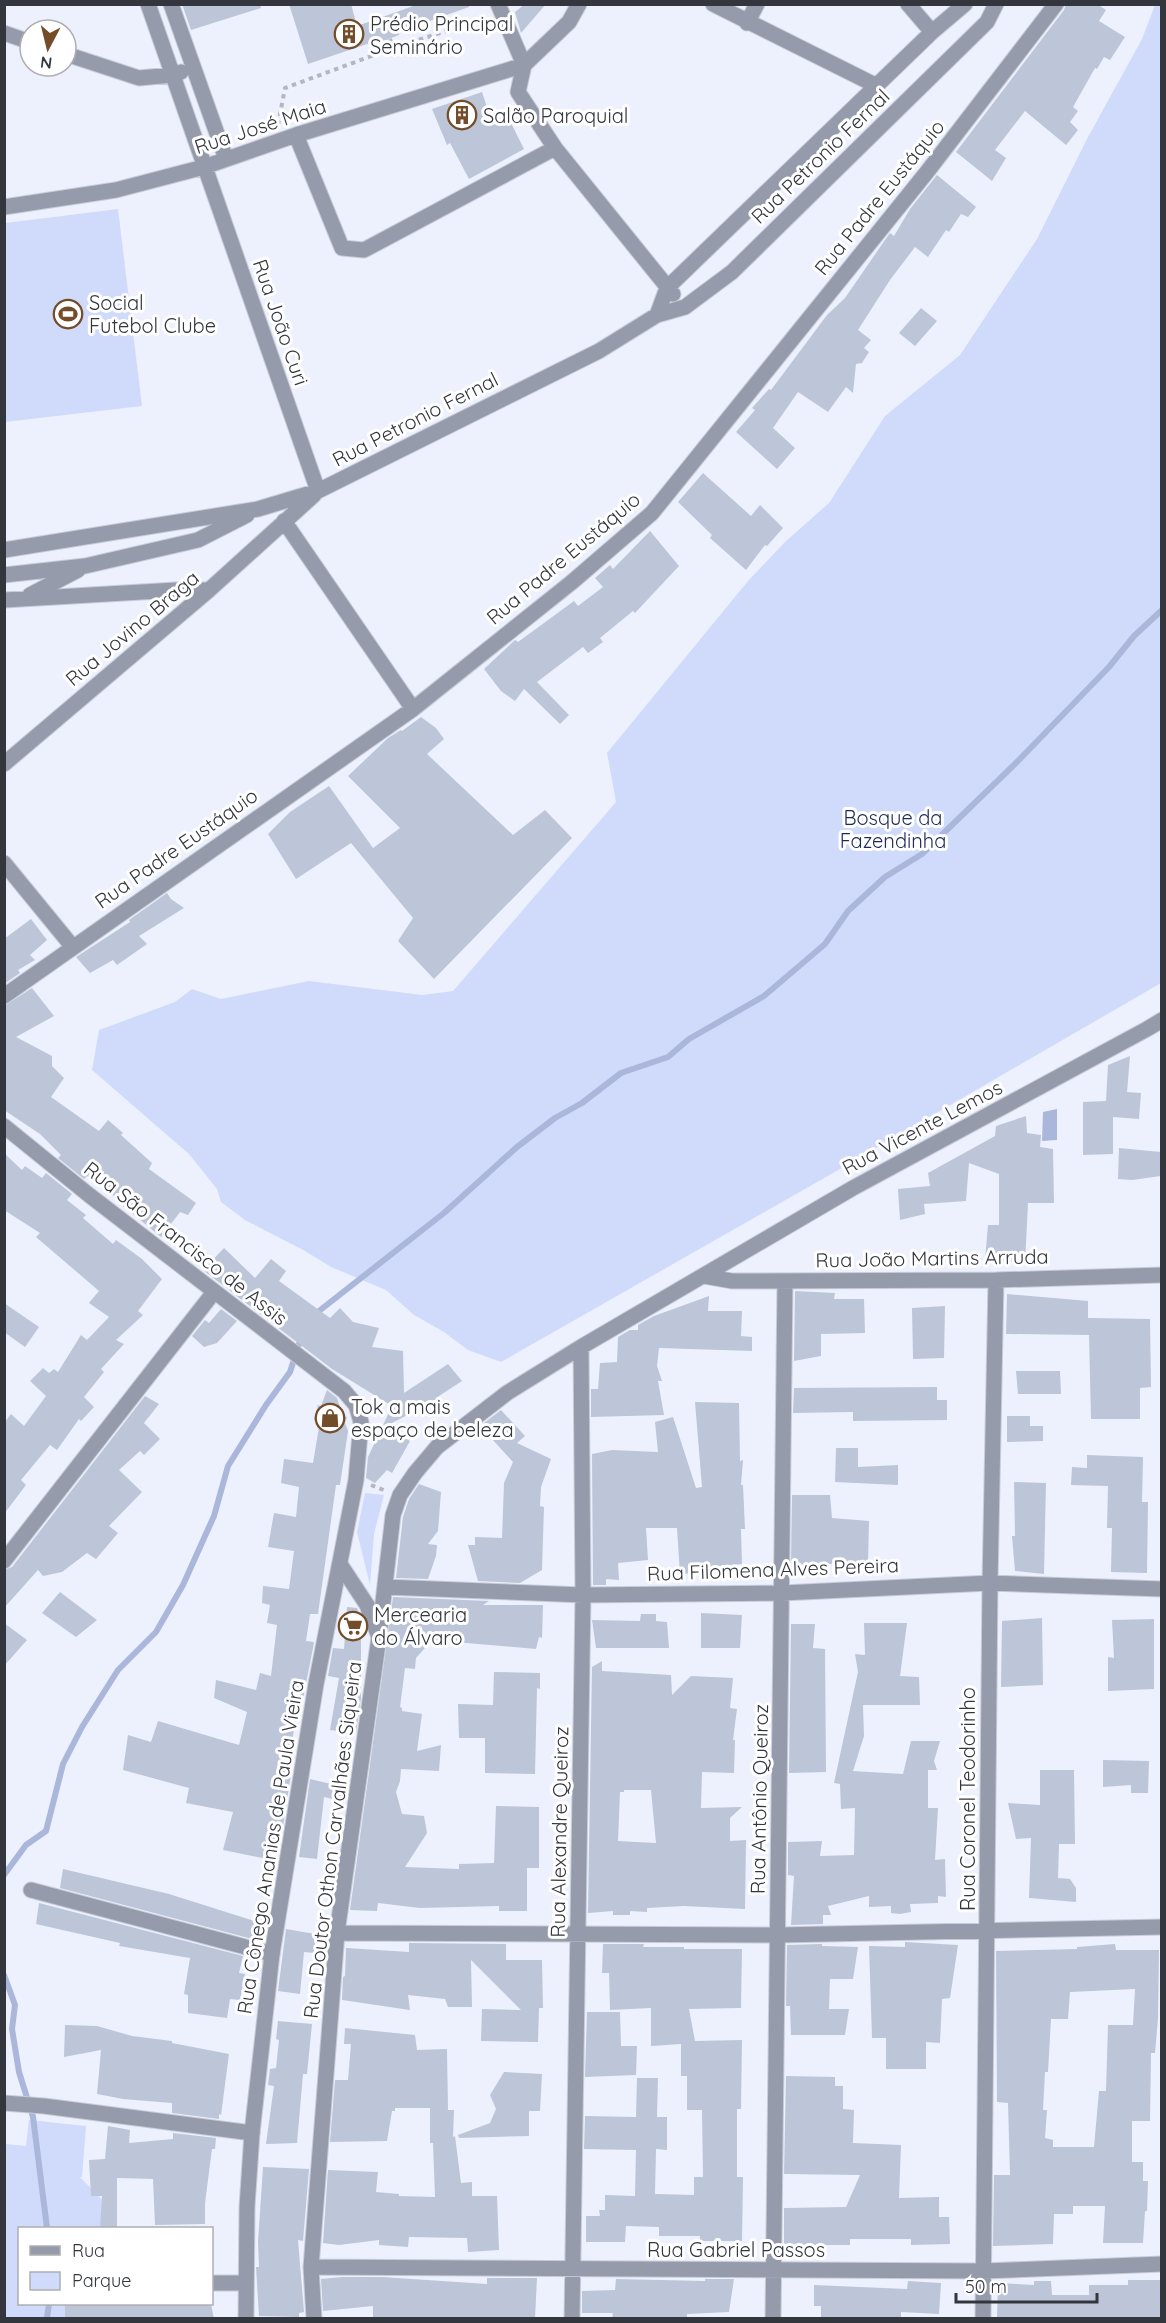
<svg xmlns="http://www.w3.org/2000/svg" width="1166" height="2323" font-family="Quicksand,sans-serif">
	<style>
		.green { fill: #d0dbfb }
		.water { fill: #aab7da }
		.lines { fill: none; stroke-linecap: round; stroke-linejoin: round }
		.stream { stroke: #aab7da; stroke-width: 6 }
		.building { fill: #bdc5d8; fill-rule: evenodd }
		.minor-casing { stroke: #c8ccd7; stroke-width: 17 }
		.tertiary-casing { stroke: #c8ccd7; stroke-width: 17 }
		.path { stroke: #b3b7c2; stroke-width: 4; stroke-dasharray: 4.5 4.5; stroke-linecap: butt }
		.minor { stroke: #969bab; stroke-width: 15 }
		.tertiary { stroke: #969bab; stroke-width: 15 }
		.labels { text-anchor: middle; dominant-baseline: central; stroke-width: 6; stroke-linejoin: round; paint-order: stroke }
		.poi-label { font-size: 20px; fill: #33363d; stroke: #fff; text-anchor: start }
		.street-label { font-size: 20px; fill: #33363d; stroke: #fff }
		.park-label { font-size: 20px; fill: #1d2956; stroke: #fff }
	</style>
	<rect width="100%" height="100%" fill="#edf1fe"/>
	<!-- green -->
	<path class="green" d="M1155 5H1162L1161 983 840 1169 501 1362 468 1350 444 1332 414 1315 386 1290 331 1267 305 1251 245 1220 221 1202 217 1189 189 1154 92 1070 99 1030 175 1002 192 989 221 999 309 981 422 995 453 991 616 802 607 753 748 581 785 542 829 503 885 416 960 355 1037 239 1088 137 1142 39Z
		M118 209 142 406 5 422V223Z
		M365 1493 384 1495 374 1534 370 1585 357 1532Z
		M29 2120 86 2126 82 2177H80L116 2214 114 2228H20V2304H77L75 2318H5V2144L26 2146Z"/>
	<!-- water -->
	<path class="water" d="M1057 1109V1140L1042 1141 1043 1112Z"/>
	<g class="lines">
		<!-- stream -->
		<path class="stream" d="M315 1317 319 1311 444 1213 517 1147 555 1118 582 1103 621 1073 668 1057 689 1039 764 996 825 944 848 911 885 877 922 854 1018 761 1109 667 1134 636 1162 610
			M4 1875 26 1845 46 1831 63 1764 82 1727 118 1670 156 1632 183 1585 214 1516 228 1466 266 1405 290 1372 301 1338
			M4 1975 15 2005 12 2029 19 2072 33 2117 47 2228
			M47 2318 49 2304"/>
	</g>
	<!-- building -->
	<path class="building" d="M182 4H260L261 8 191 30Z
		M289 4H351L357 26 419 4H469V7L399 32V35L384 41 382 39 308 64Z
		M525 4H546L521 33 515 12Z
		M1066 4H1097L1106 10 1099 21 1125 37 1110 60 1104 57 1097 69 1095 68 1073 107 1078 111 1070 122 1078 130 1066 145 1025 111 995 150 1006 158 992 181 956 152 1064 10Z
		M482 92 493 125 508 117 524 149 469 179 450 143 447 145 432 109Z
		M937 175 976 207 968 217 961 214 949 232 946 230 928 257 915 247 890 280 858 330 871 340 864 348 869 352 862 363 856 364 853 393 846 387 828 412 798 392 773 428 795 448 777 469 736 432 755 410 752 408 769 389 771 390 827 315 845 298 887 237 890 233 894 236 910 209Z
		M921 308 937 321 915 346 899 333Z
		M703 473 751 516 760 505 783 528 767 546 765 545 746 570 710 538 712 535 678 502Z
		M650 531 679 566 635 613 633 611 600 638 603 642 588 653 583 647 537 682 569 715 560 724 524 689 515 701 501 691 484 669 515 640 518 642 574 601 578 606 603 587 595 578 610 565 613 569Z
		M421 717 436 728 444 739 427 754 513 835 545 810 572 838 434 979 398 941 413 918 351 843 296 879 268 834 290 812 329 786 373 848 400 828 348 776 388 738 401 730 402 731Z
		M167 893 171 899 184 908 139 936 147 944 117 965 113 960 90 973 76 957 130 922 129 920Z
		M31 919 47 940 30 955 35 960 18 970 20 973 4 984V939Z
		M32 988 54 1016 16 1037 52 1056V1066L64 1078 51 1097 99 1131 108 1120 123 1133 121 1135 152 1163 149 1169 196 1203 188 1215 180 1212 161 1237 123 1206 125 1204 87 1176 84 1179 58 1158 61 1155 40 1134 4 1110V1006Z
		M1130 1056 1127 1092 1141 1093 1139 1119 1113 1117V1154L1083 1155V1102L1106 1101 1108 1065Z
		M1026 1116 1027 1133 1041 1135 1040 1147 1053 1149 1054 1203H1028L1025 1263 985 1260 988 1225H999V1174L969 1163 966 1201 924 1204 925 1214 900 1220 898 1189 930 1186 928 1173 995 1136 996 1126Z
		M1119 1148 1161 1152V1176L1132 1180 1118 1179Z
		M4 1153 22 1170 25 1166 42 1178 46 1173 72 1194 67 1200 86 1215 83 1218 113 1244 116 1240 142 1259 162 1279 138 1311 143 1315 116 1340 124 1344 101 1369 104 1372 84 1397 94 1407 81 1421 79 1419 57 1450 50 1445 21 1480 26 1485 4 1514V1423L11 1414 24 1426 46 1396 30 1381 43 1368 49 1373 54 1369 58 1372 81 1335 87 1340 109 1317 89 1303 99 1291 36 1237 40 1233 4 1210Z
		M224 1248 255 1278 271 1259 286 1271 279 1281 330 1318 340 1308 353 1322 379 1328 372 1347 403 1351 404 1393 448 1364 462 1381 436 1398 437 1400 384 1427 410 1441 392 1473 387 1470 375 1483 366 1478 368 1457 392 1406 332 1369 203 1270Z
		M795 1291 835 1293 834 1299H864L865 1333 821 1334V1356L794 1361Z
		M1007 1294 1088 1301V1318L1150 1319 1151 1387 1140 1388V1419H1091L1089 1335 1006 1334Z
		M709 1296 708 1311H742L741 1336 752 1337V1351L659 1348 657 1366 662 1381H658L664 1415 591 1417V1389H598L600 1363 617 1362 618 1337 630 1330H638V1325L654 1316Z
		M4 1303 39 1327 25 1347 4 1332Z
		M945 1306 944 1358 913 1359 912 1308Z
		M221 1309 237 1321 217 1343 204 1347 192 1336 205 1320 209 1323Z
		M1016 1371H1060L1061 1394H1018Z
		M937 1387V1400H947V1420L853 1421V1412L793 1413 794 1388Z
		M327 1390 337 1398 343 1416 347 1417 345 1423 348 1431 340 1485H336L318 1614H310L306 1641 314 1642 313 1648 300 1714 297 1713 288 1763 292 1764 291 1774 281 1840H269L267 1859 223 1850 233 1812 186 1803 189 1788 123 1770 128 1735 151 1742 158 1721 239 1745 247 1712 214 1698 216 1680 256 1690 260 1673 271 1676 277 1625 267 1623 270 1605 262 1603 263 1586 289 1589 294 1551 268 1547 274 1513 296 1517 299 1487 281 1483 284 1459 313 1463 320 1421 314 1420 318 1405 321 1406Z
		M145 1396 159 1404 144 1423 160 1439 144 1455 140 1451 119 1470 142 1492 109 1526 118 1533 96 1559 87 1553 62 1572 43 1576 38 1570 4 1608V1570L12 1567Z
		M695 1402 739 1403 740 1461 743 1460 741 1485H743L745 1529H741L742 1564 710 1567 711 1572 680 1574 677 1528H646L648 1560 618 1563 619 1580 606 1579V1585H593L592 1454 612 1450 658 1452 655 1422 673 1417 696 1488 702 1487Z
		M501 1410 525 1436 517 1443 551 1459 541 1487 540 1506 544 1507 542 1570 520 1583 478 1581 468 1545H475V1537L502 1538 504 1483 513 1462 480 1426Z
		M1007 1416H1030V1426H1043V1441L1007 1442Z
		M836 1448H858V1467L898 1465V1485L835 1482Z
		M1087 1455 1143 1457 1142 1502H1148L1147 1573 1111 1572 1112 1528H1107L1108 1486 1071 1485 1072 1467 1087 1468Z
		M1014 1482 1046 1483 1044 1574 1015 1571 1012 1536H1015Z
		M419 1484 441 1492 438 1531 428 1544 437 1545 436 1556 428 1579 396 1578 403 1517 409 1499Z
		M792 1495H830L832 1518 869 1521 868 1563 791 1565Z
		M60 1592 97 1620 76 1637 42 1613Z
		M393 1597 489 1601 483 1605H543L542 1638 539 1637 536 1649 432 1640 416 1658 415 1669 405 1668 400 1707 402 1708V1711L422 1714 417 1751 441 1745 439 1771 401 1769 400 1781 396 1792 402 1814 424 1816 427 1833 405 1867 459 1869V1864L494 1863 496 1806 539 1807V1868H527V1911H499V1906L420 1908 378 1903 377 1911 350 1910Z
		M347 1607 357 1608 361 1618V1698L356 1733 330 1730 339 1678 328 1676 333 1648 344 1649Z
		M701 1613 742 1615 740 1648H701Z
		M641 1614H656V1621L667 1622 669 1648H596L592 1620 640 1621Z
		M1042 1618 1043 1685 1001 1687 1002 1621Z
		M1154 1619V1689L1108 1691V1657L1114 1658 1112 1620Z
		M4 1623 27 1640 4 1666Z
		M864 1623H907L900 1676 919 1677 920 1705H863L864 1736 853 1771 903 1774 911 1741H940L934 1761 937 1770H928V1808H938L935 1860 945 1859 946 1897 938 1896V1903L910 1904 911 1912 900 1914 891 1913V1906L869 1907V1896L828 1906 831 1915H823V1924L791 1925 794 1876 788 1875V1842L822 1841 820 1856 854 1855 855 1808 841 1809 840 1784 834 1783 858 1672 855 1654 865 1655Z
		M791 1624H815L813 1648 825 1649 826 1772 789 1773Z
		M602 1661V1671L671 1675 672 1695 691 1676 733 1678 730 1708 737 1709 733 1740H735L734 1773 702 1772 701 1808 742 1807 730 1818V1841L746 1840 745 1909 684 1906 647 1908V1912L630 1911V1915H613V1911L588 1913 592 1667ZM624 1790H651L656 1843 618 1841 620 1792H624Z
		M494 1672 540 1673V1689L537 1688 535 1774 485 1773V1738H459L458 1704 493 1705Z
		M1103 1760 1149 1761 1148 1793H1131V1785L1103 1787Z
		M1040 1770H1074L1075 1844H1059L1058 1878 1070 1879 1076 1888V1902L1029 1898 1031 1838 1016 1839 1008 1803 1040 1805Z
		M310 1779 348 1788 346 1802 324 1797 317 1859 299 1857Z
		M63 1869 169 1894 267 1925 264 1942 60 1888Z
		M39 1903 243 1956 239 1973 245 1974 240 2000 230 1999 227 2018 188 2013V1995L184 1994 190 1958 119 1946 120 1943 36 1924Z
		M286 1929 315 1934V1953L304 1952 300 1994 278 1991Z
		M905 1942 958 1945 950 1998 942 1999 940 2043 926 2042V2069H886V2038H872L869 1946 905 1947Z
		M409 1943 506 1944V1960H542L543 2008H539L538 2042 481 2041 482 2009 521 2010 471 1960 472 2007H448L445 1999 408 1995 410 2010 342 2000 343 1977 345 1976 346 1948 409 1952Z
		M603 1944H644L643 1947H684V1949H742L741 2008 689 2009 695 2041 742 2040 741 2109H737V2177H743L742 2241H700V2236H659V2227L626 2226 625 2242H586V2216H600L599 2210H605V2195L635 2196 636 2150 584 2149 585 2116 636 2117 637 2078H658L657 2117H667V2150L656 2149 655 2194 694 2195V2177H703L702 2110H687V2076H681V2044L651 2046V2008L610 2010 609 1973H602Z
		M822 1944V1946L858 1947 853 1979H830L829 2009H849L845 2035H791L790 2006H786L787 1945Z
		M1115 1944 1116 1950H1159L1158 2018 1155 2053H1151L1150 2121H1132V2162H1143V2181H1148L1147 2211H1145L1143 2243H1103L1105 2206H1073V2214H1054L1053 2244 993 2246 994 2175H1010L1008 2103 997 2102 996 1951 1077 1949V1947ZM1135 1989 1133 2025H1108L1106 2091H1099L1094 2147H1053V2140L1045 2138 1047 2110H1043L1045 2072H1048L1051 2019H1068L1070 1992Z
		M587 2012H620L621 2046H637L636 2075 585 2077Z
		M278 2021 312 2024 307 2074H303L297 2143 266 2144 274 2086 268 2085 270 2069 276 2068 279 2040 276 2039Z
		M65 2025 97 2026 132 2036 172 2041V2043L229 2054 221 2115 219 2114V2119L172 2113V2103L123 2099 97 2094 101 2050 64 2057Z
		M345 2028 415 2035 417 2050 447 2049 448 2110H454L453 2137 455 2136 461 2183 472 2182V2196H497L499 2250 468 2252 467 2238 409 2237 408 2247 379 2245V2240L339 2245 323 2243 328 2170 378 2172 376 2192 399 2194V2196L435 2197 433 2143H430V2108H395V2111H392L387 2141 330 2142 335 2080H348L351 2044H344Z
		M504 2072 542 2074 540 2111H529V2136L459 2138 458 2135 490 2123 496 2109 490 2095Z
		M786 2076 835 2077V2086H843V2109L854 2110 853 2143 901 2145 899 2198 939 2197V2217H949L950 2244 911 2245V2239H850V2245H784V2208L846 2207 860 2175 784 2174Z
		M108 2126 130 2130 129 2143 173 2139V2133L216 2138 215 2149H212L205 2203V2224L155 2225 153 2179 117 2178V2229H100L102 2196H91L89 2160 105 2159Z
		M263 2167 309 2169 303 2241 298 2240 304 2312 299 2313V2317L259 2316 256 2267H259L258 2242Z
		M342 2277H382L487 2284V2278H537L535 2319H373V2306L323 2311 321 2279Z
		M616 2279 705 2281V2279H734L729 2312 687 2314V2319H612L613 2313H582V2291L615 2290Z
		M1128 2280H1161V2319H997L998 2283 1034 2285V2281H1051L1052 2295H1089V2285H1128Z
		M908 2281 941 2283 939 2314 901 2312V2319H821V2306H814V2285L907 2289Z
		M65 2304H211L214 2319H65Z"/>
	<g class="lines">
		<!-- minor casing -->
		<g class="minor-casing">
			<path id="minor" d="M148 4 318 491
				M171 4 226 159
				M498 4 524 65 518 92 555 148 673 294
				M713 4 877 86
				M908 4 932 32
				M747 23 757 4
				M4 33 30 42
				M66 54 139 78 172 75 181 72
				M296 135 342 248 364 250 555 148
				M4 207 116 190 204 167 296 135 524 65 569 22 579 4
				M657 315 667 288 932 32 965 4
				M284 521 413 709
				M4 550 258 509 318 491 599 351 657 315 685 307 732 272 987 22 996 4
				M4 575 85 566 198 540 247 515
				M30 595 78 570
				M4 600 176 590H209
				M4 764 209 590 314 495
				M4 863 72 946
				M4 996 413 709 572 582 652 513 927 172 1056 4
				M704 1276 732 1281 996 1280 1162 1275
				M4 1561 214 1292
				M385 1587 583 1595 782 1593 990 1583 1162 1589
				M31 1890 272 1954
				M337 1933 779 1935 1162 1927
				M4 2103 44 2106 252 2133
				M311 2267 983 2271 1162 2264
				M212 2283H245
				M314 2318 311 2267 337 1933 379 1637 393 1515 400 1495 415 1473 437 1447 507 1393 581 1347 853 1188 1147 1029 1162 1020
				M572 2318 583 1595 581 1347
				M773 2318 785 1281
				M983 2318 990 1583 996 1280"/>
		</g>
		<!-- tertiary casing -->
		<g class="tertiary-casing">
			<path id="tertiary" d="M4 1126 89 1195 344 1391 356 1405 361 1422 356 1480 316 1684 272 1954 252 2133 247 2207 246 2318
				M340 1564 367 1605 379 1637"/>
		</g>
		<!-- path -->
		<path class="path" d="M390 39 393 48
			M278 125 285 88 393 48 487 18
			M371 1485 386 1491"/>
		<!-- minor -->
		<use href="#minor" class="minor"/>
		<!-- tertiary -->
		<use href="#tertiary" class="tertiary"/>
	</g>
	<!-- icons -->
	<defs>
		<g id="building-ring" transform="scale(1.5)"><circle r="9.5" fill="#fff" stroke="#734c2a" stroke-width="1.5"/><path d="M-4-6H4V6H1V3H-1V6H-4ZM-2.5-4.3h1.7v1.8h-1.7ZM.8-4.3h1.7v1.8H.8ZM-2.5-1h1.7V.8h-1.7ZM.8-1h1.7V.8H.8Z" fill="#734c2a"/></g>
		<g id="stadium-ring" transform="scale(1.5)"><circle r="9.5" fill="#fff" stroke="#734c2a" stroke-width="1.5"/><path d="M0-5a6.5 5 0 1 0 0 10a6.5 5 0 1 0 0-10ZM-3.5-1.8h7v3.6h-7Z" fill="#734c2a"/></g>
		<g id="shop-ring" transform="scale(1.5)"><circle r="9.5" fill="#fff" stroke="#734c2a" stroke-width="1.5"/><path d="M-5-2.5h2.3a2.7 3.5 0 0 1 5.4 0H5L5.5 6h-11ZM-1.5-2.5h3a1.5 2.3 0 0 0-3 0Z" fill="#734c2a"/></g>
		<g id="supermarket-ring" transform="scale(1.5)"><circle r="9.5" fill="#fff" stroke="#734c2a" stroke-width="1.5"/><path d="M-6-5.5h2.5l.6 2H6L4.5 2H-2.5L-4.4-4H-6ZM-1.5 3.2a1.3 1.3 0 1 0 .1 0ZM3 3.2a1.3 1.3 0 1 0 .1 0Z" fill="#734c2a"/></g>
	</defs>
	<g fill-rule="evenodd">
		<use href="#building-ring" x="349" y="34"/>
		<use href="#building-ring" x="462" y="115"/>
		<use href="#stadium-ring" x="68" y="314"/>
		<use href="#shop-ring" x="330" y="1418"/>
		<use href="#supermarket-ring" x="353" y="1626"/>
	</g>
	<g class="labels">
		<!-- poi labels -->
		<g class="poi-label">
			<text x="370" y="23">Prédio Principal<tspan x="370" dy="23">Seminário</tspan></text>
			<text x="483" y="115">Salão Paroquial</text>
			<text x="89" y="302">Social<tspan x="89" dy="23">Futebol Clube</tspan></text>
			<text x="351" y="1406">Tok a mais<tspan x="351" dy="23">espaço de beleza</tspan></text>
			<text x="374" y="1614">Mercearia<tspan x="374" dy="23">do Álvaro</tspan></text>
		</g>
		<!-- street labels -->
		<g class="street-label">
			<text transform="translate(260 126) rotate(-18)">Rua José Maia</text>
			<text transform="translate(820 156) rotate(-44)">Rua Petronio Fernal</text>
			<text transform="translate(879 197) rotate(-51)">Rua Padre Eustáquio</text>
			<text transform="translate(281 322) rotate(71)">Rua João Curi</text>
			<text transform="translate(415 419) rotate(-27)">Rua Petronio Fernal</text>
			<text transform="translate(563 558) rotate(-40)">Rua Padre Eustáquio</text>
			<text transform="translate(132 628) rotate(-40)">Rua Jovino Braga</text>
			<text transform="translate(176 848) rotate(-35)">Rua Padre Eustáquio</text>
			<text transform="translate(922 1127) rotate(-28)">Rua Vicente Lemos</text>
			<text transform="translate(186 1243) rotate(38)">Rua São Francisco de Assis</text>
			<text transform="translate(932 1258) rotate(-1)">Rua João Martins Arruda</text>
			<text transform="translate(773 1569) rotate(-2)">Rua Filomena Alves Pereira</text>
			<text transform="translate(759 1799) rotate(-89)">Rua Antônio Queiroz</text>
			<text transform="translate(967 1799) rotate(-90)">Rua Coronel Teodorinho</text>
			<text transform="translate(559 1832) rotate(-89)">Rua Alexandre Queiroz</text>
			<text transform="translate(332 1840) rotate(-83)">Rua Doutor Othon Carvalhães Siqueira</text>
			<text transform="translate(270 1847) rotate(-81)">Rua Cônego Ananias de Paula Vieira</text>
			<text x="736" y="2249">Rua Gabriel Passos</text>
		</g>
		<!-- park labels -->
		<g class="park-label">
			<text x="893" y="817">Bosque da<tspan x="893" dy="23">Fazendinha</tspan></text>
		</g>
	</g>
	<!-- border -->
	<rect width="1166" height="2323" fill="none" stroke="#33363d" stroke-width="12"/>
	<!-- legend -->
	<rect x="18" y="2227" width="195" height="78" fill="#ffffff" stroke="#adafb1" stroke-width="1.5"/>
	<rect x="30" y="2246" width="30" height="9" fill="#969bab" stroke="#adafb1" stroke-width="1.5"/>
	<text x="72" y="2257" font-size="18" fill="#33363d">Rua</text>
	<rect x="30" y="2272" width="30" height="18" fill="#d0dbfb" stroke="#adafb1" stroke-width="1.5"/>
	<text x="72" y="2287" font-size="18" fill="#33363d">Parque</text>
	<!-- north arrow -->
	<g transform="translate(48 48) rotate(187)"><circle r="28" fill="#ffffff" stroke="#adafb1" stroke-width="1.5"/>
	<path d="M0-4.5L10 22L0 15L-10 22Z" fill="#734c2a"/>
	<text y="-9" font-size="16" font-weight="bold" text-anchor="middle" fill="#33363d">N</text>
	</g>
	<!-- scale -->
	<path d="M956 2293v9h141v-9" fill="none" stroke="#33363d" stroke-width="3"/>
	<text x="965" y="2293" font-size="18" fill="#33363d" stroke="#ffffff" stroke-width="4.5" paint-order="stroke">50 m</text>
</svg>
